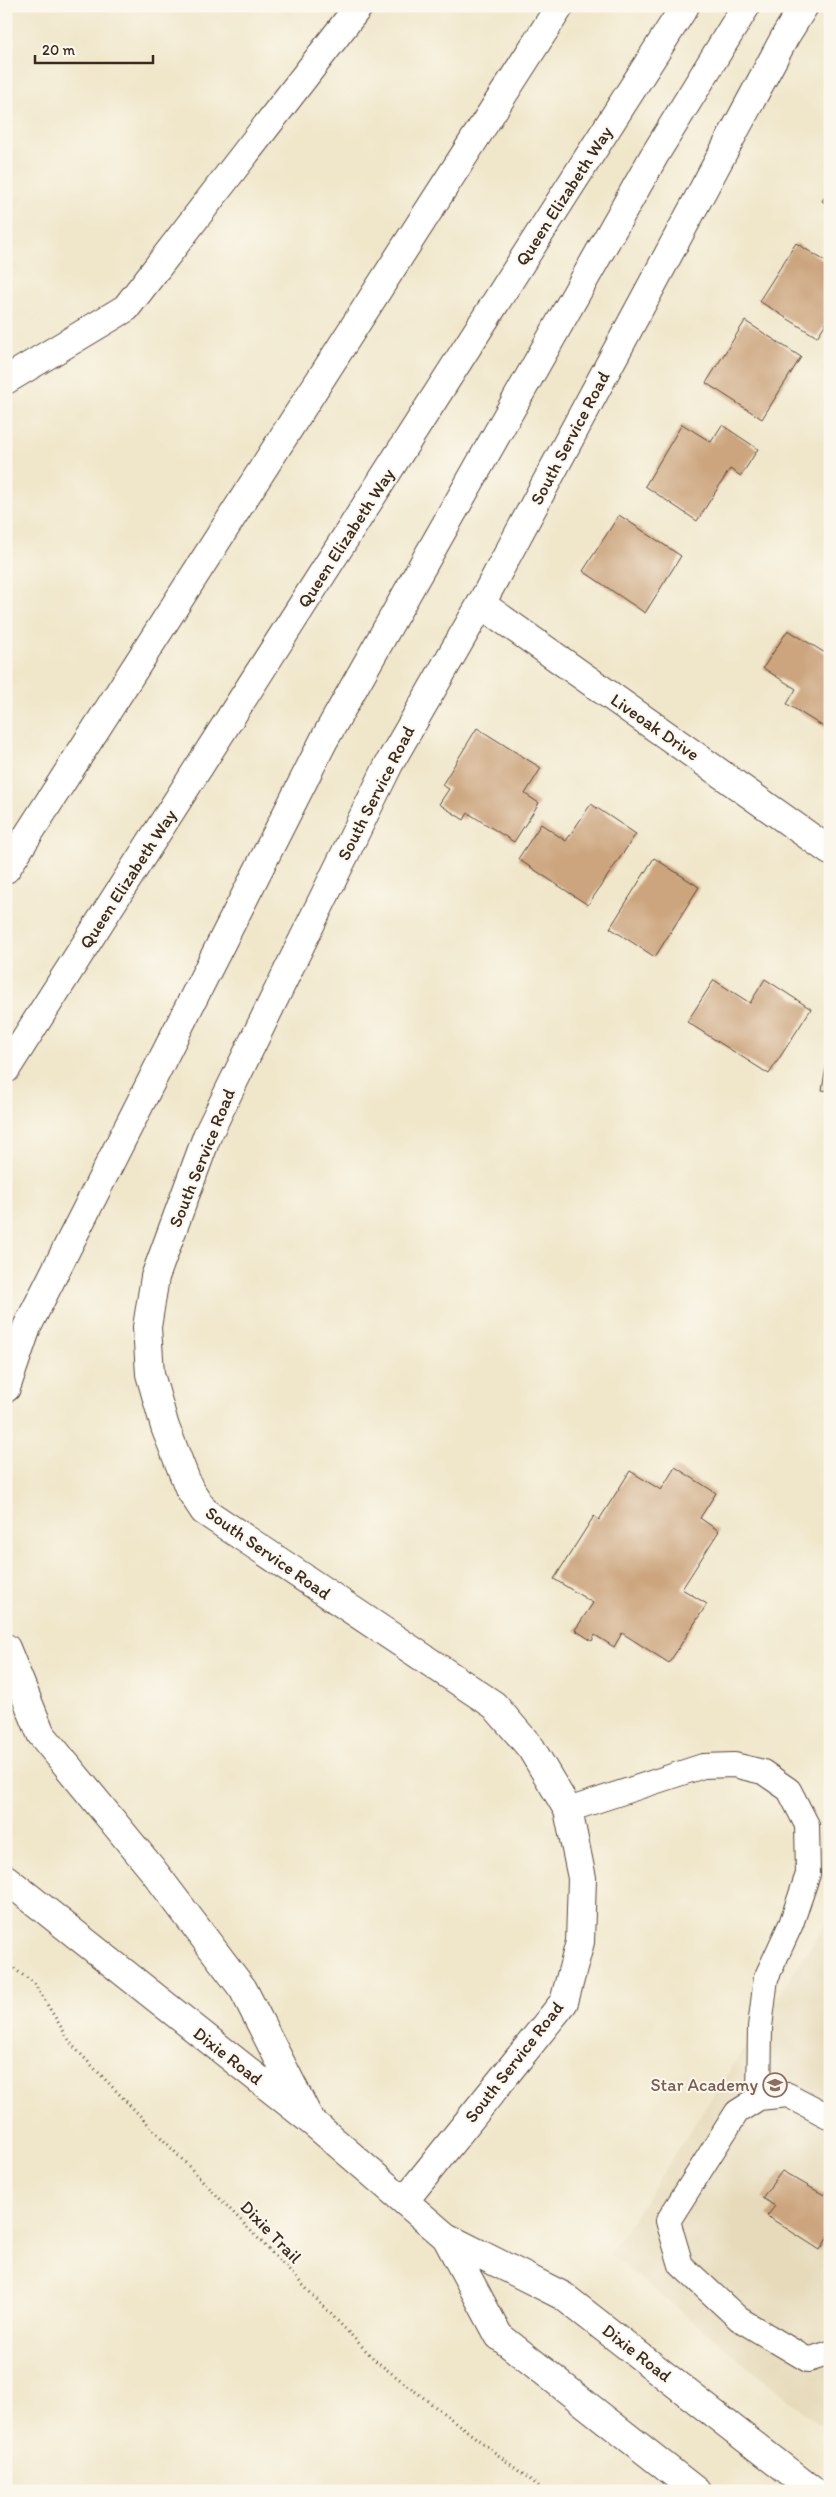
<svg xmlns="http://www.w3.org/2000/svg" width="836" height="2497" font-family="Itim,sans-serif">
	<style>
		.built { fill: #e6daba }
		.building { fill: #cca57e }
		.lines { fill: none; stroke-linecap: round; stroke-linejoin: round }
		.service-casing { stroke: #564638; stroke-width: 26 }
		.minor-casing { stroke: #564638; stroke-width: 30 }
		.secondary-casing { stroke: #564638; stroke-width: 30 }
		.motorway-casing { stroke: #564638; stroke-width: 30 }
		.path { stroke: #564638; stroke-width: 3; stroke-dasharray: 1 4; stroke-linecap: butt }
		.service { stroke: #fff; stroke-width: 24 }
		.minor { stroke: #fff; stroke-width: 28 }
		.secondary { stroke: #fff; stroke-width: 28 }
		.motorway { stroke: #fff; stroke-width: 28 }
		.labels { text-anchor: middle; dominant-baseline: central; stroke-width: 4; stroke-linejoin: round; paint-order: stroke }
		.street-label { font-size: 18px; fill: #3b2a1e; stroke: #fbf7ec }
		.education-label { font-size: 18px; fill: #785e54; stroke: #fbf7ec; text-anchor: end }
	</style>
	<rect width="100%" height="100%" fill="#fbf7ec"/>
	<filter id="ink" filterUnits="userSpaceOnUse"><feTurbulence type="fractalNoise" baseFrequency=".02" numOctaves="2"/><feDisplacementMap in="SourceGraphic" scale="10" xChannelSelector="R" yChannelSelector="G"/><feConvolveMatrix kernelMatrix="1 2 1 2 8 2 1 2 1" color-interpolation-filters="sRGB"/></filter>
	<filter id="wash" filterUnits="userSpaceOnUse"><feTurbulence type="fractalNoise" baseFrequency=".0096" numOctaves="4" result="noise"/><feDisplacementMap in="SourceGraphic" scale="20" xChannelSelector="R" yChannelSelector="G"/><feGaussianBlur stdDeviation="1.12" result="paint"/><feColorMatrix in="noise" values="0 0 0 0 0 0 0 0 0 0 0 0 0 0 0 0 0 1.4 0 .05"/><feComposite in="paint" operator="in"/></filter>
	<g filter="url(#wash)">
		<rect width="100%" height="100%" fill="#f0e7cb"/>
		<!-- built -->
		<path class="built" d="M830 1917V2433L610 2254Z"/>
		<g id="blocks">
			<!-- building -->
			<path class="building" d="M830 190V206L822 201Z
				M796 243 830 264V317L817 337 759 301Z
				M745 321 801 357 762 419 706 383Z
				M682 424 711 442 722 425 758 449 741 476 730 469 697 521 645 486Z
				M619 515 681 556 645 613 583 571Z
				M788 630 830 656V731L787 704 796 689 763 668Z
				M477 728 541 768 525 794 539 803 514 842 468 813 464 820 439 804 449 789 442 785Z
				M591 804 636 834 588 905 518 859 541 824 566 841Z
				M654 858 699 887 655 957 610 928Z
				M765 979 811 1009 769 1074 687 1022 714 980 750 1003Z
				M829 1049H830V1091L822 1090Z
				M675 1467 716 1493 700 1518 719 1531 682 1589 707 1604 669 1663 622 1633 614 1647 595 1635 592 1641 575 1630 593 1603 554 1579 594 1516 599 1520 630 1471 661 1490Z
				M782 2171 824 2195 830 2184V2233L820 2250 767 2216 775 2206 762 2198Z"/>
		</g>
	</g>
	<g filter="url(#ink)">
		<use href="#blocks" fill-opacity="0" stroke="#564638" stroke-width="1"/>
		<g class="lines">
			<!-- service casing -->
			<g class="service-casing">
				<path id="service" d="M568 1810 703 1766 734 1765 763 1772 789 1790 807 1825 808 1874 791 1924 766 1978 760 2027 759 2098
					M830 2117 788 2095 759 2098 737 2112 668 2221 681 2265 739 2319 808 2360 830 2353"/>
			</g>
			<!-- minor casing -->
			<g class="minor-casing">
				<path id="minor" d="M481 604 830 851"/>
			</g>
			<!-- secondary casing -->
			<g class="secondary-casing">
				<path id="secondary" d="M6 1879 310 2120 446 2237 563 2296 813 2491
					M405 2200 564 2002 580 1942 582 1878 568 1810 531 1748 494 1705 204 1511 189 1488 165 1427 150 1374 147 1327 155 1277 207 1136 389 764 481 604 786 35 804 6
					M446 2237 499 2336 696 2491"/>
			</g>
			<!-- motorway casing -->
			<g class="motorway-casing">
				<path id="motorway" d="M6 380 126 308 359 6
					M6 869 560 6
					M6 1069 685 6
					M6 1388 27 1327 324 740 654 156 746 6
					M6 1648 41 1734 152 1869 243 1989 310 2120"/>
			</g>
			<!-- path -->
			<path class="path" d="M6 1963 34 1983 72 2045 377 2362 545 2491"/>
			<!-- service -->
			<use href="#service" class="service"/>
			<!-- minor -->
			<use href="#minor" class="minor"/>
			<!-- secondary -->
			<use href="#secondary" class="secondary"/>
			<!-- motorway -->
			<use href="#motorway" class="motorway"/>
		</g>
	</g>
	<!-- icons -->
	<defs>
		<g id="school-ring" transform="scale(1.25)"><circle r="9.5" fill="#fbf7ec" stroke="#8d6e63" stroke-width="1.5"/><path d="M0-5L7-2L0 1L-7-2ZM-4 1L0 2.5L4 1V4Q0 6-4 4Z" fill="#8d6e63"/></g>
	</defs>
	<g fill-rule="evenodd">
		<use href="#school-ring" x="775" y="2085"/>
	</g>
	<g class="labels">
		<!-- street labels -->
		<g class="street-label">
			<text transform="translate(564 196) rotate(-57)">Queen Elizabeth Way</text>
			<text transform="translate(570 438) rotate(-62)">South Service Road</text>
			<text transform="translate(346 538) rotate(-57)">Queen Elizabeth Way</text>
			<text transform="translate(655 727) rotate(35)">Liveoak Drive</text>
			<text transform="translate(376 793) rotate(-63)">South Service Road</text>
			<text transform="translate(128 879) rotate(-57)">Queen Elizabeth Way</text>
			<text transform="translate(202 1158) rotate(-68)">South Service Road</text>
			<text transform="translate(268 1553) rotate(35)">South Service Road</text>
			<text transform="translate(228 2056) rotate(38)">Dixie Road</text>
			<text transform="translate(514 2062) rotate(-52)">South Service Road</text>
			<text transform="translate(271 2232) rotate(46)">Dixie Trail</text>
			<text transform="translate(637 2353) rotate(38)">Dixie Road</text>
		</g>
		<!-- education labels -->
		<g class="education-label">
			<text x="758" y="2085">Star Academy</text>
		</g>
	</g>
	<!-- margin -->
	<rect width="836" height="2497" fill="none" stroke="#fbf7ec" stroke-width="25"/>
	<!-- scale -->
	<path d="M35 55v8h118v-8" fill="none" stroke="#3b2a1e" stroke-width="2.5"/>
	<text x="42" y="55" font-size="15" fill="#3b2a1e" stroke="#fbf7ec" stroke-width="4" paint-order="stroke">20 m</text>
</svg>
